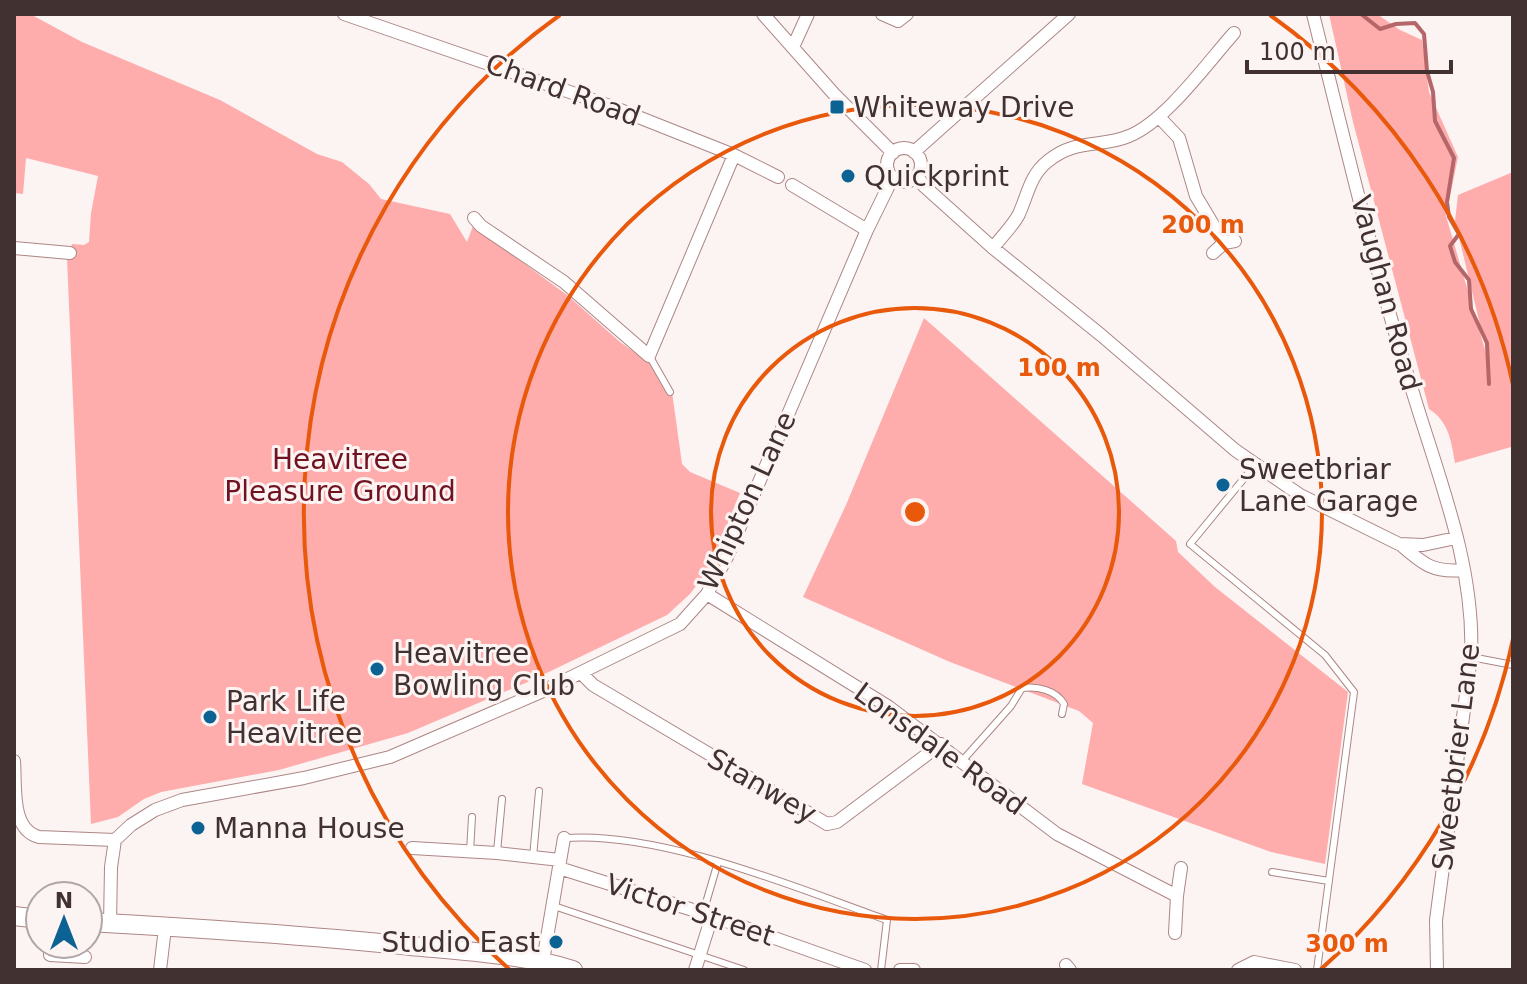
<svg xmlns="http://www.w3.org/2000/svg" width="1527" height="984" font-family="'DejaVu Sans',sans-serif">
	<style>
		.green { fill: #feacac }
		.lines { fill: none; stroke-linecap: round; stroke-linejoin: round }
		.stream { stroke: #b46668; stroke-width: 4 }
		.service-casing { stroke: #ac8786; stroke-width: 8 }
		.minor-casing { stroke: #ac8786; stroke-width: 14 }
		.secondary-casing { stroke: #ac8786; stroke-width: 20 }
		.service { stroke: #fff; stroke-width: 6 }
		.minor { stroke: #fff; stroke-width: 12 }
		.secondary { stroke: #fff; stroke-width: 18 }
		.ring { fill: none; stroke: #e8590c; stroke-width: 4 }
		.poi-dot { fill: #0b6293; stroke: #fcf3f3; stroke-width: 3 }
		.labels { text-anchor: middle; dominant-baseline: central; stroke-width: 6; stroke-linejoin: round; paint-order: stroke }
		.street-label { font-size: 28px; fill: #413131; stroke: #fcf3f3 }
		.poi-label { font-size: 28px; fill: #413131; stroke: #fcf3f3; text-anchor: start }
		.park-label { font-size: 28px; fill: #711221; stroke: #fcf3f3 }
		.centre { fill: #e8590c; stroke: #fcf3f3; stroke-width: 4 }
		.ring-label { font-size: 24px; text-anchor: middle; font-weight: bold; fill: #e8590c; stroke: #fcf3f3; stroke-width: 6; stroke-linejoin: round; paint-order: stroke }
	</style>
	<rect width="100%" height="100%" fill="#fcf3f3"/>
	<!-- green -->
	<path class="green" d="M14 14H30L82 42 220 100 317 154 342 162 369 184 381 199 450 214 467 242 473 226 567 295 620 342 654 366 672 392 682 464 690 472 740 493 710 567 690 594 667 615 530 681 408 733 279 770 161 792 144 799 118 817 91 824 67 258H70L72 244 84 245 89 242 91 213 98 176 26 158 23 194 14 193Z
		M1329 14H1377L1400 30 1422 40 1429 92 1458 157 1446 216 1491 370 1455 221 1458 195 1513 172V453L1511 447 1455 463C1451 440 1449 422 1429 409L1353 122Z
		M924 318 1176 541 1178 552 1215 587 1348 692 1325 864 1271 852 1082 784 1093 723 1079 711 950 662 803 597 846 505Z"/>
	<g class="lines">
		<!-- stream -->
		<path class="stream" d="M1361 14 1380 29 1396 24 1415 23 1424 34 1427 71 1433 92 1435 121 1454 158 1447 202 1449 217 1459 234 1450 246 1455 262 1469 280 1471 309 1487 343 1489 384"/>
		<!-- service casing -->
		<g class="service-casing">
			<path id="service" d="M650 357 670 392
				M1255 465 1190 544 1325 655 1354 692 1317 970
				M1471 657 1513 665
				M963 760 1011 706 1022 688C1037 686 1056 690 1064 704L1062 714
				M564 838C662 831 794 887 887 920L881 970
				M470 852 472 817
				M497 852 502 799
				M533 857 539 791
				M1272 872 1329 881
				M554 906 744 970
				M703 913 718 862"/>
		</g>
		<!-- minor casing -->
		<g class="minor-casing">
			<path id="minor" d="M344 14 613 107 734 155 778 177
				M763 14 834 94 893 153
				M882 14 898 21 907 14
				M1313 14C1346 146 1377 279 1418 409 1443 489 1475 572 1471 657L1436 920 1437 970
				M793 47 808 14
				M1159 117 1179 138 1196 196 1224 243
				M887 165a17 17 0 1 1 34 0a17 17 0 1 1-34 0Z
				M914 152 1069 14
				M917 176 924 186 993 248 1101 335 1235 450 1300 495 1399 544 1423 545 1456 538
				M792 185 867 230
				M474 218 481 226 564 282 649 356 734 155
				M14 248 70 253
				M993 248C1001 237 1013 226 1019 214 1028 194 1030 175 1048 161 1076 138 1101 148 1129 136 1165 122 1208 62 1234 33
				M1213 253 1224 243 1235 241
				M1400 544C1422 563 1432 573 1463 570
				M707 594 889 707 1057 834 1177 896 1175 933
				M581 673 593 685 827 824 837 822 941 744
				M14 761C16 786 10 829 39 837L115 840
				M412 848 497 853 560 860
				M559 868 712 916 865 970
				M1177 896 1181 868
				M110 924 111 867 115 840 131 825 155 810 182 800 304 778 390 757 543 691 680 624 707 594 727 557 867 230 893 177
				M50 944V955L85 957
				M543 961 564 838
				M1066 965 1070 970
				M160 970 165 928
				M695 970 712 916
				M900 970H914
				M1238 970 1254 962 1295 970"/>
		</g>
		<!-- secondary casing -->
		<g class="secondary-casing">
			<path id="secondary" d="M14 916 40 919
				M88 922C196 928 303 935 411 946 465 951 521 954 573 970"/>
		</g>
		<!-- service -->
		<use href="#service" class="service"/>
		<!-- minor -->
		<use href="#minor" class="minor"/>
		<!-- secondary -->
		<use href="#secondary" class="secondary"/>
	</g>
	<!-- distance rings -->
	<g class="ring">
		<circle cx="915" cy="512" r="204"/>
		<circle cx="915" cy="512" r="407"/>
		<path d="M1513 639A611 611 0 0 1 1320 970M510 970A611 611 0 0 1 560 15M1270 15A611 611 0 0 1 1513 385"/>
	</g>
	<!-- markers -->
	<g class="poi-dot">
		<rect x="829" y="99" width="16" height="16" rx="4"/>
		<circle cx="848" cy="176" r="8"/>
		<circle cx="1223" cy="485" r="8"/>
		<circle cx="377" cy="669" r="8"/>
		<circle cx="210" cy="717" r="8"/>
		<circle cx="198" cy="828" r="8"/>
		<circle cx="556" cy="942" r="8"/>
	</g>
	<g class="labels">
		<!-- street labels -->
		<g class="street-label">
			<text transform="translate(563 90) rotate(20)">Chard Road</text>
			<text transform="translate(1386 293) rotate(75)">Vaughan Road</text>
			<text transform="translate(747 501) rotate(-65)">Whipton Lane</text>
			<text transform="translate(940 749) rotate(36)">Lonsdale Road</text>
			<text transform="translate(1456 757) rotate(-83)">Sweetbrier Lane</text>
			<text transform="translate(762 786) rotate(30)">Stanwey</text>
			<text transform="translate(690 910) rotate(18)">Victor Street</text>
		</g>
		<!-- poi labels -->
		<g class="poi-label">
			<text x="853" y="107">Whiteway Drive</text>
			<text x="864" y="176">Quickprint</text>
			<text x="1239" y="469">Sweetbriar<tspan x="1239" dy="32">Lane Garage</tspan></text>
			<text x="393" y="653">Heavitree<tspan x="393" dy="32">Bowling Club</tspan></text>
			<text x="226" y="701">Park Life<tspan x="226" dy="32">Heavitree</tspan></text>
			<text x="214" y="828">Manna House</text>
			<text x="540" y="942" text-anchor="end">Studio East</text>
		</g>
		<!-- park labels -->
		<g class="park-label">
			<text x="340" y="459">Heavitree<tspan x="340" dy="32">Pleasure Ground</tspan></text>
		</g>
	</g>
	<circle cx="915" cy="512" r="12" class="centre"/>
	<g class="ring-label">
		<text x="1203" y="233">200 m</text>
		<text x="1059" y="376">100 m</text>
		<text x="1347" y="952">300 m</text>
	</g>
	<!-- border -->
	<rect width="1527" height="984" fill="none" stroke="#413131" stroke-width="32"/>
	<!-- north arrow -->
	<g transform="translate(64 920)"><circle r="38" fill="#fcf3f3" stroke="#b1a5a5" stroke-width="2"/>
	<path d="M0-6L14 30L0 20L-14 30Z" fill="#0b6293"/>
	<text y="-12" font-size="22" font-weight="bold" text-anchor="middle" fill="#413131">N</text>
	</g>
	<!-- scale -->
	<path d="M1247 60v12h204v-12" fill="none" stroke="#413131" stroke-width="4"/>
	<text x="1259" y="60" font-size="24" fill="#413131" stroke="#fcf3f3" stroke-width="6" paint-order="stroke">100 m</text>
</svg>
